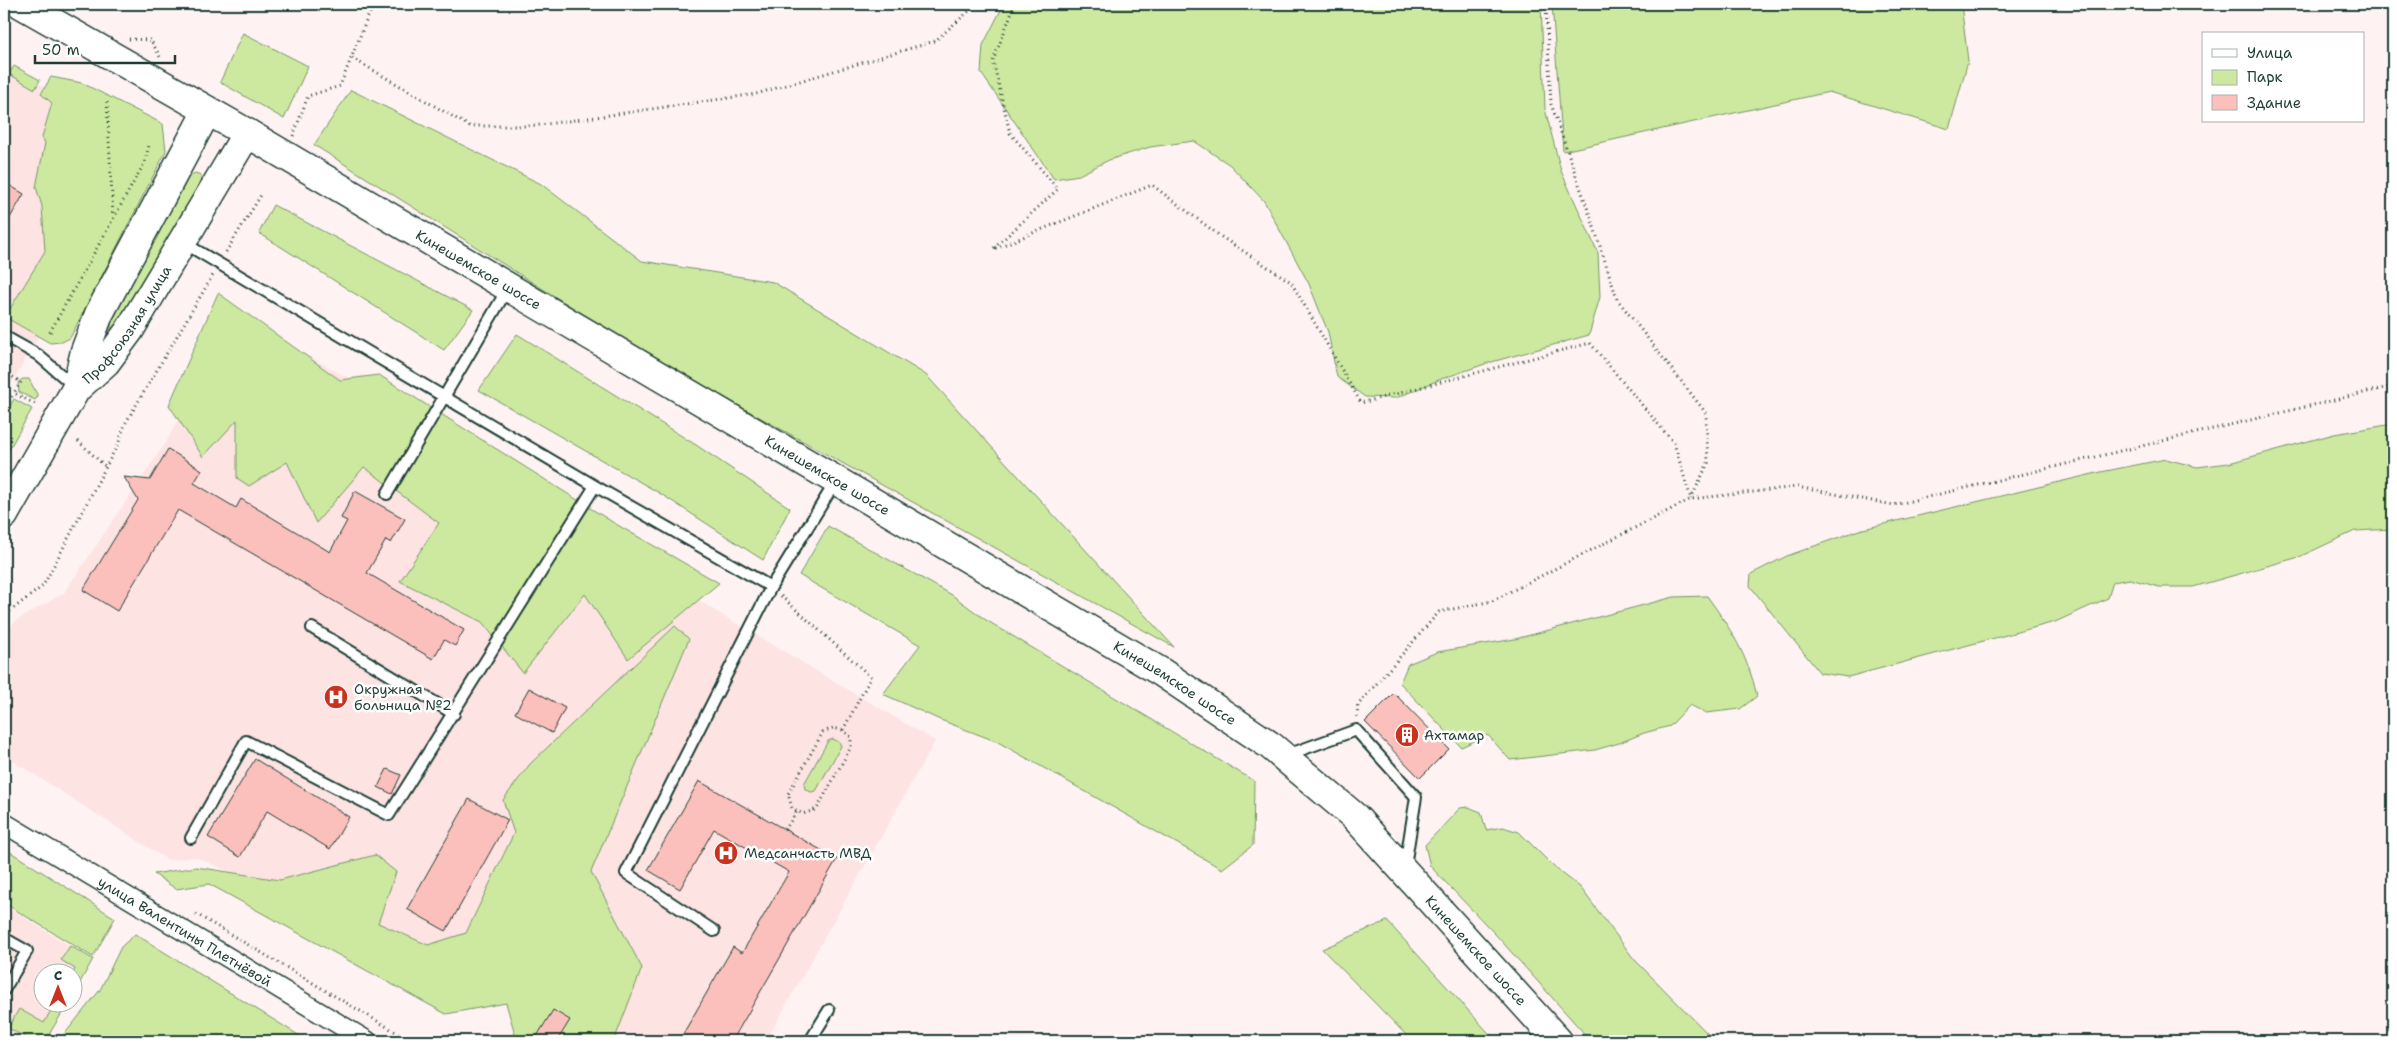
<svg xmlns="http://www.w3.org/2000/svg" width="2397" height="1045" font-family="'Shantell Sans',sans-serif">
	<style>
		.built { fill: #fde3e2 }
		.green { fill: #cde9a0; stroke: #76936a }
		.building { fill: #fcc0bc; stroke: #1f3d34 }
		.lines { fill: none; stroke-linecap: round; stroke-linejoin: round }
		.lane-casing { stroke: #1f3d34; stroke-width: 14 }
		.street-casing { stroke: #1f3d34; stroke-width: 22 }
		.secondary-casing { stroke: #1f3d34; stroke-width: 31 }
		.path { stroke: #1f3d34; stroke-width: 3; stroke-dasharray: 1 4; stroke-linecap: butt }
		.lane { stroke: #fff; stroke-width: 10 }
		.street { stroke: #fff; stroke-width: 19 }
		.secondary { stroke: #fff; stroke-width: 28 }
		.labels { text-anchor: middle; dominant-baseline: central; stroke-width: 5; stroke-linejoin: round; paint-order: stroke }
		.street-label { font-size: 14px; fill: #1f3d34; stroke: #fff }
		.poi-label { font-size: 14px; fill: #1f3d34; stroke: #fff; text-anchor: start }
	</style>
	<rect width="100%" height="100%" fill="#fef2f2"/>
	<filter id="ink" filterUnits="userSpaceOnUse"><feTurbulence type="fractalNoise" baseFrequency=".02" numOctaves="2"/><feDisplacementMap in="SourceGraphic" scale="10" xChannelSelector="R" yChannelSelector="G"/><feConvolveMatrix kernelMatrix="1 2 1 2 8 2 1 2 1" color-interpolation-filters="sRGB"/></filter>
	<g filter="url(#ink)">
		<!-- built -->
		<path class="built" d="M4 64 59 95 50 195 46 323 4 397Z
			M231 314 429 422 715 611 935 741 766 1041H631L519 965 448 969 196 857 168 860 4 755V638L14 622 64 593 167 441Z
			M4 905 70 946 61 960 75 969 73 973 42 972V1002L55 1003 44 1023 19 1009 8 1028 10 1041H4Z"/>
		<!-- green -->
		<path class="green" d="M1004 4H1541L1545 109 1561 171 1598 253 1600 297 1589 335 1488 363 1441 379 1396 398 1365 397 1337 377 1328 332 1309 284 1264 201 1230 165 1194 141 1150 147 1109 160 1079 175 1054 179 981 73 983 45Z
			M1552 4H1961L1968 61 1949 129 1829 92 1563 151Z
			M243 33 308 66 284 119 220 82Z
			M14 66 40 80 35 89 9 74Z
			M51 77 82 83 163 124 166 151 70 338 62 342 50 343 5 317 45 251 42 206 36 187 45 143 42 137 52 103 41 94Z
			M351 90 541 184 642 261 773 282 926 375 1174 647 651 357 314 145Z
			M195 173 201 175V182L121 322 111 330V317L188 177Z
			M273 205 473 310 444 350 259 233Z
			M218 293 340 380 379 375 614 523 719 583 628 659 585 594 523 673 482 622 400 581 439 523 364 467 316 523 287 462 249 486 237 478V420L203 457 169 405Z
			M517 334 696 445 790 508 763 560 661 494 479 390Z
			M22 379H29L38 396 35 400 19 392 18 383Z
			M14 399 32 409 4 458V417Z
			M2393 424V529L2355 531 2299 557 2193 587H2159L2130 579 2113 582 2108 598 2055 622 1848 677 1820 673 1750 586 1751 574 1787 556 1859 530 2101 472 2166 459 2197 467 2229 463 2334 434Z
			M828 526 952 595 986 620 1254 781 1253 845 1222 869 998 742 938 719 883 694 920 645 799 575Z
			M1707 596C1731 629 1748 656 1757 696L1740 709 1706 713 1690 705 1670 726 1644 733 1619 743 1595 750 1510 760 1488 735 1461 747 1400 683 1408 664 1437 652 1515 639 1674 597Z
			M675 626 689 639 591 872 642 968 614 1041H517L506 1003 446 1014 209 884 176 889 154 874 196 867 280 880 375 855 396 872 378 923 428 945 466 933 514 833 503 800 530 764Z
			M833 739 839 742 841 746 816 791 811 792 805 789 804 784 828 741Z
			M1468 807 1481 812 1486 830 1503 827 1519 832 1554 867 1580 887 1634 959 1715 1041H1591L1496 935 1430 866 1425 845 1460 808Z
			M4 848 115 918 93 957 4 903Z
			M1387 921 1496 1041H1412L1322 949Z
			M135 934 308 1041H59L100 990 121 947Z
			M70 946 93 959 73 995V973L75 969 61 960Z
			M55 1003H68L45 1041H32L8 1028 19 1009 44 1023Z"/>
		<!-- building -->
		<path class="building" d="M4 182 24 194 4 228Z
			M168 449 202 470 194 483 236 508 241 499 330 552 347 521 341 518 355 491 405 519 391 543 386 540 367 573 464 630 455 646 444 640 433 659 178 510 117 611 83 590 138 500 124 477 150 480Z
			M529 688 565 708 552 733 515 713Z
			M1394 693 1449 749 1420 778 1365 722Z
			M255 759 349 817 330 849 267 811 240 857 208 837Z
			M387 769 401 775 392 794 378 787Z
			M699 781 837 859 732 1041H679L733 947 742 953 789 872 714 829 680 889 648 870Z
			M469 799 508 820 446 931 407 909Z
			M553 1010 570 1020 557 1041H534Z"/>
		<g class="lines">
			<!-- lane casing -->
			<g class="lane-casing">
				<path id="lane" d="M184 243 595 486
					M4 336 38 355 74 386
					M387 494 508 288
					M312 628 454 714
					M1287 755 1356 730 1416 797 1405 866
					M191 838 246 741 389 815 595 486 771 587 836 481
					M714 931 626 873 771 587
					M4 938 27 951 4 990
					M810 1041 829 1010"/>
			</g>
			<!-- street casing -->
			<g class="street-casing">
				<g id="street">
					<path id="s1" d="M4 823 367 1041"/>
				</g>
			</g>
			<!-- secondary casing -->
			<g class="secondary-casing">
				<g id="secondary">
					<path id="s2" d="M21 4 247 133 1161 672 1271 746 1355 817 1558 1041"/>
					<path d="M76 389 85 351 99 314 207 111"/>
					<path id="s3" d="M4 515 76 389 106 362 129 331 247 133"/>
				</g>
			</g>
			<!-- path -->
			<path class="path" d="M1015 4 993 61 1010 133 1058 189 993 249 1152 185 1220 236 1291 282 1361 403 1590 343 1674 443 1691 499
				M1546 4 1551 104 1595 230 1617 299 1706 413 1708 463 1691 499
				M129 39 151 40 160 57
				M352 58 469 126H533L756 94 935 41 977 4
				M107 102 113 216
				M293 136 308 96 340 86 373 4
				M226 252 261 195
				M50 332 145 162 149 145
				M4 372 21 382 14 393 35 404
				M4 410 14 393
				M78 441 106 467
				M781 596 871 677 843 730 851 737V747L817 809 803 814 792 808 788 794 823 732 833 728 843 730
				M4 619 6 614 43 586 119 442 125 424 213 275
				M1357 717 1358 705 1439 612 1492 601 1691 499 1797 487 1894 505 2393 386
				M785 830 797 811
				M196 914 411 1041"/>
			<!-- lane -->
			<use href="#lane" class="lane"/>
			<!-- street -->
			<use href="#street" class="street"/>
			<!-- secondary -->
			<use href="#secondary" class="secondary"/>
		</g>
	</g>
	<!-- icons -->
	<defs>
		<g id="hospital-disc" transform="scale(1.25)"><circle r="9.5" fill="#c8321e" stroke="#fff"/><path d="M-5-5h3v3.5h4V-5h3V5h-3V1.5h-4V5h-3Z" fill="#fff"/></g>
		<g id="building-disc" transform="scale(1.25)"><circle r="9.5" fill="#c8321e" stroke="#fff"/><path d="M-4-6H4V6H1V3H-1V6H-4ZM-2.5-4.3h1.7v1.8h-1.7ZM.8-4.3h1.7v1.8H.8ZM-2.5-1h1.7V.8h-1.7ZM.8-1h1.7V.8H.8Z" fill="#fff"/></g>
	</defs>
	<g fill-rule="evenodd">
		<use href="#hospital-disc" x="336" y="697"/>
		<use href="#building-disc" x="1407" y="735"/>
		<use href="#hospital-disc" x="726" y="853"/>
	</g>
	<g class="labels">
		<!-- street labels -->
		<g class="street-label">
			<text stroke="none"><textPath href="#s2" startOffset="529">Кинешемское шоссе</textPath></text>
			<text stroke="none"><textPath href="#s3" startOffset="228">Профсоюзная улица</textPath></text>
			<text stroke="none"><textPath href="#s2" startOffset="934">Кинешемское шоссе</textPath></text>
			<text stroke="none"><textPath href="#s2" startOffset="1339">Кинешемское шоссе</textPath></text>
			<text stroke="none"><textPath href="#s1" startOffset="211">улица Валентины Плетнёвой</textPath></text>
			<text stroke="none"><textPath href="#s2" startOffset="1744">Кинешемское шоссе</textPath></text>
		</g>
		<!-- poi labels -->
		<g class="poi-label">
			<text x="354" y="689">Окружная<tspan x="354" dy="16">больница №2</tspan></text>
			<text x="1424" y="735">Ахтамар</text>
			<text x="744" y="853">Медсанчасть МВД</text>
		</g>
	</g>
	<!-- margin -->
	<rect width="2397" height="1045" fill="none" stroke="#fff" stroke-width="20"/>
	<rect x="10" y="10" width="2377" height="1025" fill="none" stroke="#1f3d34" stroke-width="2" filter="url(#ink)"/>
	<!-- legend -->
	<rect x="2202" y="32" width="162" height="90" fill="#ffffff" stroke="#a5b1ae"/>
	<rect x="2212" y="49" width="25" height="8" fill="#ffffff" stroke="#a5b1ae"/>
	<text x="2247" y="58" font-size="15" fill="#1f3d34">Улица</text>
	<rect x="2212" y="70" width="25" height="15" fill="#cde9a0" stroke="#a5b1ae"/>
	<text x="2247" y="82" font-size="15" fill="#1f3d34">Парк</text>
	<rect x="2212" y="95" width="25" height="15" fill="#fcc0bc" stroke="#a5b1ae"/>
	<text x="2247" y="108" font-size="15" fill="#1f3d34">Здание</text>
	<!-- north arrow -->
	<g transform="translate(58 988)"><circle r="24" fill="#ffffff" stroke="#a5b1ae"/>
	<path d="M0-4L9 19L0 12L-9 19Z" fill="#c8321e"/>
	<text y="-8" font-size="14" font-weight="bold" text-anchor="middle" fill="#1f3d34">С</text>
	</g>
	<!-- scale -->
	<path d="M35 55v8h140v-8" fill="none" stroke="#1f3d34" stroke-width="2.5"/>
	<text x="42" y="55" font-size="15" fill="#1f3d34" stroke="#ffffff" stroke-width="4" paint-order="stroke">50 m</text>
</svg>
